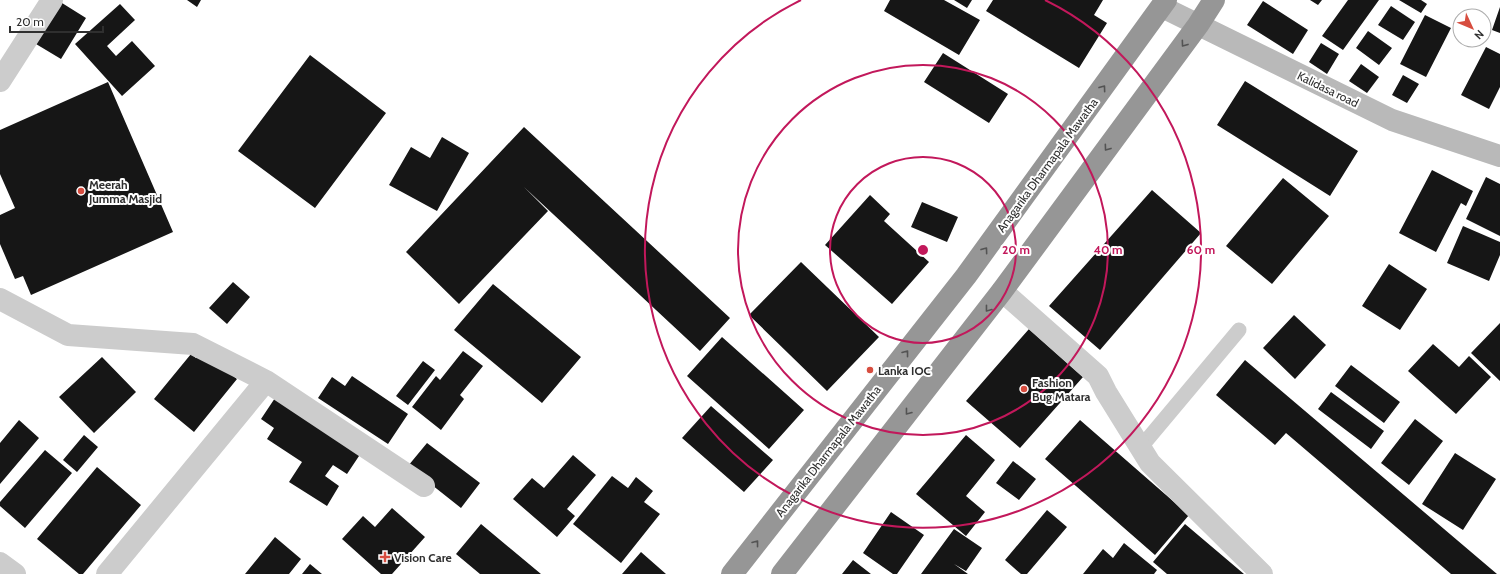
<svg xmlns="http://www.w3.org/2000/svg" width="1500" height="574" font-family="Cabin,sans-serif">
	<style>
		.building { fill: #161616 }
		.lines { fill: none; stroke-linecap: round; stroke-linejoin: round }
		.lane { stroke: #ccc; stroke-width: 15 }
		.street { stroke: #ccc; stroke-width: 22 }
		.secondary { stroke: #b9b9b9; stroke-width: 22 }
		.highway { stroke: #969696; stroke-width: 22 }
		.oneway { stroke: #535353 }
		.ring { fill: none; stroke: #c2185b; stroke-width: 2 }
		.poi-dot { fill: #d74d3f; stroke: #fff; stroke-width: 1.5 }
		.labels { text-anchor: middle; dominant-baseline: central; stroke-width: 4; stroke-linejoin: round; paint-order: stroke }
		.street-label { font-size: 12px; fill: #2f2f2f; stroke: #fff }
		.poi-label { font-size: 12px; font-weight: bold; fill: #2f2f2f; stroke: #fff; text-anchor: start }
		.centre { fill: #c2185b; stroke: #fff; stroke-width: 2 }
		.ring-label { font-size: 12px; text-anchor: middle; font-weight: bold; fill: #c2185b; stroke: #fff; stroke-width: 4; stroke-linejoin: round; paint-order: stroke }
	</style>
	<rect width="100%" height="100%" fill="#fff"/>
	<!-- building -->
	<path class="building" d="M187 0H201L197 7Z
		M890 0H944L980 20 959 55 884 11Z
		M954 0H972L967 8Z
		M993 0H1103L1094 15 1107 23 1079 68 986 11Z
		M1310 0H1322L1318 5Z
		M1348 0H1379L1343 50 1322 36Z
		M1399 0H1421L1427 4 1421 13Z
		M1263 1 1308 30 1293 54 1247 25Z
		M62 3 86 18 61 59 36 44Z
		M120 4 135 20 107 46 116 56 132 41 155 66 122 96 75 44Z
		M1391 6 1415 22 1403 40 1378 25Z
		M1500 7V33L1492 30Z
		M1425 15 1451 28 1426 77 1400 64Z
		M1368 31 1392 48 1379 65 1356 48Z
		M1321 43 1339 54 1327 74 1309 62Z
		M1486 47 1500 54V87L1489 109 1461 95Z
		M943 53 1008 94 989 123 924 82Z
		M310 55 386 113 315 208 238 151Z
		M1361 64 1379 77 1367 93 1349 81Z
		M1403 75 1419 84 1407 103 1392 95Z
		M1245 81 1358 151 1330 196 1217 125Z
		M108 82 173 232 31 295 23 276 15 279 0 244V215L15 208 0 174V130Z
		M524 127 730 318 700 351 524 187 548 211 459 304 406 252Z
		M442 137 469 153 437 211 389 185 411 147 430 158Z
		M1432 170 1473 191 1466 206 1461 203 1436 252 1399 233Z
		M1486 177 1500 184V236L1466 219Z
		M1283 178 1329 216 1272 284 1226 246Z
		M1152 190 1201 233 1100 350 1049 306Z
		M870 195 890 214 884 221 929 262 892 304 825 245Z
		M922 202 958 217 947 242 911 227Z
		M1463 226 1500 242V255L1489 281 1447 263Z
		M801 262 879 337 827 391 749 315Z
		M1389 264 1427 289 1400 330 1362 306Z
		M233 282 250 297 227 324 209 308Z
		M493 284 581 357 542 403 454 330Z
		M1294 315 1326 345 1295 379 1263 348Z
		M1500 323V381L1471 353Z
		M1029 329 1083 377 1020 448 966 401Z
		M722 337 804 410 769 449 687 376Z
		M1433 344 1459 367 1469 356 1491 377 1456 414 1408 371Z
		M201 350 237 379 194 432 154 399 191 354 196 358Z
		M463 351 483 366 460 395 464 399 441 430 412 407 436 376 440 380Z
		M102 357 136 392 94 433 59 397Z
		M1245 360 1497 574H1451L1286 433 1275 445 1216 395Z
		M423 361 435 370 408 405 396 396Z
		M1351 365 1400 402 1384 423 1335 386Z
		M352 376 408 414 388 444 318 398 332 377 345 386Z
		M1331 392 1384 431 1371 449 1318 409Z
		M277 395 363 450 347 474 333 465 325 476 339 486 327 506 289 482 302 462 267 439 274 428 261 419Z
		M711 406 773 460 744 492 682 438Z
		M1415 419 1443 441 1409 485 1381 463Z
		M19 420 39 438 0 484V443Z
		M1080 420 1189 515 1155 555 1045 459Z
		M84 435 98 447 77 472 63 460Z
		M966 435 995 460 966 496 985 512 966 536 916 494Z
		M427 443 480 483 461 508 408 466Z
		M45 450 72 473 25 528 0 506V502Z
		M1455 453 1496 479 1463 530 1422 504Z
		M573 455 596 475 567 509 575 516 557 537 513 499 532 478 544 488Z
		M1013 461 1036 479 1019 500 996 483Z
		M97 467 141 505 83 574H79L37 539Z
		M612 476 628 488 636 477 653 491 644 502 660 514 621 563 573 524Z
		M392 508 425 537 392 574H381L342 539 363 516 375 527Z
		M1047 510 1067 527 1027 574H1021L1005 560Z
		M891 512 924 535 897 574H893L863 553Z
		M481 524 541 574H480L456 554Z
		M1185 524 1244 574H1167L1153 562Z
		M954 529 982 548 966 571 954 564 968 574H921Z
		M275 537 301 559 289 574H245Z
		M1124 543 1157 570 1154 574H1083L1103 549 1113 558Z
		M641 552 666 574H622Z
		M853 560 871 574H842Z
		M310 564 322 574H302Z"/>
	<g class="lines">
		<!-- lane -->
		<path class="lane" d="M1141 447 1239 330"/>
		<!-- street -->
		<path class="street" d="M0 81 52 0
			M1002 291 1098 376 1106 392 1150 463 1262 574
			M0 299 68 335 193 344 266 381 424 486
			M0 563 15 574
			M107 574 266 381"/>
		<!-- secondary -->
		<path class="secondary" d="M1162 7 1392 120 1500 156"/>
		<!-- highway -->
		<path class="highway" d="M732 574 966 276 1166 0
			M782 574 1002 291 1198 25 1214 0"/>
	</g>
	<!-- one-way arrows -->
	<defs><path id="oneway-chevron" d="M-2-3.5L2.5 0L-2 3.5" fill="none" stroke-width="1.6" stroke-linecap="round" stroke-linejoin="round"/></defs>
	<g class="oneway">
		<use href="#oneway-chevron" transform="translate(1184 44) rotate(126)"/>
		<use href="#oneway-chevron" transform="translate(1103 88) rotate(-54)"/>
		<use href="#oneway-chevron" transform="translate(1107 148) rotate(126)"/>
		<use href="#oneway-chevron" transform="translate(985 250) rotate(-54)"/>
		<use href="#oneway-chevron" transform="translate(988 309) rotate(128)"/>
		<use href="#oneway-chevron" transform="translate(906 353) rotate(-52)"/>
		<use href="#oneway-chevron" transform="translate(908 412) rotate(128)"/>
		<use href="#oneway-chevron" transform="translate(756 543) rotate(-52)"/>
	</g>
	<!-- distance rings -->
	<g class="ring">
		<circle cx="923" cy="250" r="93"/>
		<circle cx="923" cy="250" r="185"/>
		<path d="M1045 0A278 278 0 1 1 801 0"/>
	</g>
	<!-- markers -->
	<g class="poi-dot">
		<circle cx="81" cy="191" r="4"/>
		<circle cx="870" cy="370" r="4"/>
		<circle cx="1024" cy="389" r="4"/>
		<path d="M383 551h4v4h4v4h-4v4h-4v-4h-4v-4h4z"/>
	</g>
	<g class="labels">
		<!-- street labels -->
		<g class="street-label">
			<text transform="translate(1328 89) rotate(26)">Kalidasa road</text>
			<text transform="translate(1047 165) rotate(-54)">Anagarika Dharmapala Mawatha</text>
			<text transform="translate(828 451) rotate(-52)">Anagarika Dharmapala Mawatha</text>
		</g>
		<!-- poi labels -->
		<g class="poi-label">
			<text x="89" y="184">Meerah<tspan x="89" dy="14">Jumma Masjid</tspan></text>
			<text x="878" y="370">Lanka IOC</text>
			<text x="1032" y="382">Fashion<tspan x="1032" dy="14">Bug Matara</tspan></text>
			<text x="394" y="557">Vision Care</text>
		</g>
	</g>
	<circle cx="923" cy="250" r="6" class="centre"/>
	<g class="ring-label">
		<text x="1016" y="254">20 m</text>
		<text x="1108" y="254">40 m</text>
		<text x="1201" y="254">60 m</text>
	</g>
	<!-- north arrow -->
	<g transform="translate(1472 28) rotate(134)"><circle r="19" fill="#ffffff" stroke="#acacac"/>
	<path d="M0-3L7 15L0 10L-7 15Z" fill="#d74d3f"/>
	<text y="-6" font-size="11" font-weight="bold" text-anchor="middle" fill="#2f2f2f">N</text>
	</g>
	<!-- scale -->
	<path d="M10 26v6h93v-6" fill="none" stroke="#2f2f2f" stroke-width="2"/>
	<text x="16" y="26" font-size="12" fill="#2f2f2f" stroke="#ffffff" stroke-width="3" paint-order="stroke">20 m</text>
</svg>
